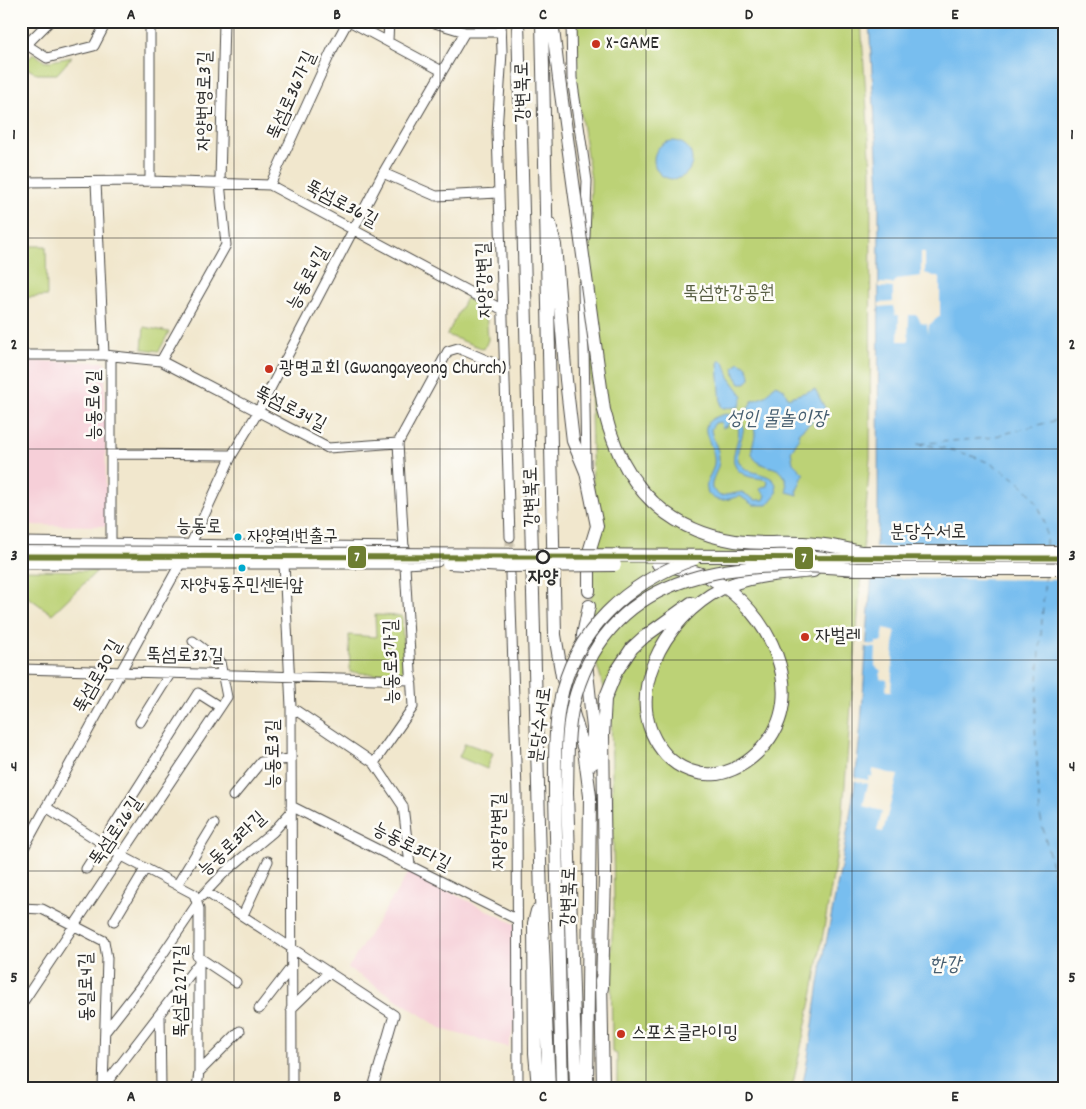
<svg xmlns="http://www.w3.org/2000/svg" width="1086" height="1109" font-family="Dekko,'Poor Story',sans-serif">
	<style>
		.built { fill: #f6cfd8 }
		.green { fill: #bcd276; stroke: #747e50 }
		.water { fill: #78beef; stroke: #52748d; fill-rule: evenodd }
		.pier { fill: #f1e7cd }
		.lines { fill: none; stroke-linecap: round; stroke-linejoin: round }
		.ferry { stroke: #465e70; stroke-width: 1; stroke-dasharray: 6 5; stroke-linecap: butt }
		.minor-tunnel { stroke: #c9c1ad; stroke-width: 9; stroke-dasharray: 9 4.5; stroke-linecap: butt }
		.minor-casing { stroke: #494743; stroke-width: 11 }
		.major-casing { stroke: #494743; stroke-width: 13 }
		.highway-casing { stroke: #494743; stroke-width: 14 }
		.minor { stroke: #fff; stroke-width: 9 }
		.major { stroke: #fff; stroke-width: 11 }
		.highway { stroke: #fff; stroke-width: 12 }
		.highway-bridge-casing { stroke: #494743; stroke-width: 14; stroke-linecap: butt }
		.highway-bridge { stroke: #fff; stroke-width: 12 }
		.metro-1-casing { stroke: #fdfcf7; stroke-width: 9 }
		.metro-1 { stroke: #6e7e31; stroke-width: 5 }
		.grid { fill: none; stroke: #2b2b2b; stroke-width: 1; stroke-opacity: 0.55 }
		.poi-dot { fill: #c8321e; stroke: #fdfcf7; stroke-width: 2 }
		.bus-dot { fill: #00a9ce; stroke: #fdfcf7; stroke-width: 2 }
		.stop-dot { fill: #fdfcf7; stroke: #2b2b2b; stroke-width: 2.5 }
		.labels { text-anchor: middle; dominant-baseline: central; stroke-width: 5; stroke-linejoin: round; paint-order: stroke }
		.bus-label { font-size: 18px; fill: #2b2b2b; stroke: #fdfcf7; text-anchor: start }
		.poi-label { font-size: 19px; fill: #2b2b2b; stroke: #fdfcf7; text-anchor: start }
		.street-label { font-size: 19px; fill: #2b2b2b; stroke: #fdfcf7 }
		.park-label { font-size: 19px; fill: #565d42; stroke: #fdfcf7 }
		.stop-label { font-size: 19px; font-weight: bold; fill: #2b2b2b; stroke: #fdfcf7 }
		.water-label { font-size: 20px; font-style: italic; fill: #465e70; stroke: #fdfcf7 }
		.line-badge { stroke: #fdfcf7; stroke-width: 2 }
		.badge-label { font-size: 14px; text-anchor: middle; font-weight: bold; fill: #fff }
		.neatline { fill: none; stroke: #2b2b2b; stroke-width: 2 }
		.grid-label { font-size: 16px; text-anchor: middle; font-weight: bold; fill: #2b2b2b }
	</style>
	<rect width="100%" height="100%" fill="#fdfcf7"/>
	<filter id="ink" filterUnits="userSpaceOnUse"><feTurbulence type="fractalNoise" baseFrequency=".02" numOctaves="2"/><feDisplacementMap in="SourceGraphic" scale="10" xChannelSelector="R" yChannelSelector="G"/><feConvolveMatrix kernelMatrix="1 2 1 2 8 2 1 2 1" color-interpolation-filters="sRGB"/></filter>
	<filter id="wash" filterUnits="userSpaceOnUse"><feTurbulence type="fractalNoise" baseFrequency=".0096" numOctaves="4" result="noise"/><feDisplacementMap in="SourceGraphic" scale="20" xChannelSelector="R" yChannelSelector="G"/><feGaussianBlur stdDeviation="1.12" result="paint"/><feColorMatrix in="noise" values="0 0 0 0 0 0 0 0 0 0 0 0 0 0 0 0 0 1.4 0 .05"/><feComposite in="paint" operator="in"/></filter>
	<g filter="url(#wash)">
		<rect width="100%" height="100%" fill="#f1e7cd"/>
		<!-- built -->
		<path class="built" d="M21 361 105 362 106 526 21 525Z
			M409 872 515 924 519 1013 508 1047 444 1030 348 968Z"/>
		<!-- green -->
		<path class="green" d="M575 21H861L871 171 870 458 842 824 813 992 792 1088H617V1054L612 1052 611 953 614 905 611 708 589 642 594 530 588 292 591 180 575 78Z
			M34 53 45 62 72 57 57 74H37L23 66Z
			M30 246H46L47 296 21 298V257Z
			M466 298 486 309 488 340 484 349 447 335Z
			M144 327 169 332 159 351 142 349Z
			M21 570 97 571 52 614 21 592Z
			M375 615 402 616 404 677 350 672 349 635 376 637Z
			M465 743 493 753 487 769 459 757Z"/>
		<!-- water -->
		<path class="water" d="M869 21H1065V1088H802C811 1047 815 1006 822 965 834 898 850 831 857 764 866 685 866 606 878 527L879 189Z
			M654 160a19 19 0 1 1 38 0a19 19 0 1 1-38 0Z
			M720 360 724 362 729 377 743 396 739 407 723 408 721 406 718 363Z
			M739 362C747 365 750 370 750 378L746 383H740L735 375 734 368Z
			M775 384 784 389 788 398 815 389 826 410 799 432 798 440 791 451 793 463 804 474 797 490 798 495 787 492C788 460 764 472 754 458 749 450 754 443 755 435 755 425 748 417 748 408L752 401 766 396Z
			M726 414C761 417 731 447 739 462 748 479 781 468 776 494L767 505H753L740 496C728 499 717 505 708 493 703 481 712 476 714 464 717 442 687 423 726 414ZM730 421 737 424C745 441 720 462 745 475 752 479 761 477 768 481L767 486 762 487 760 490 766 495 764 500H755L742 492 720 496 712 489C710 478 720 470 719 458 719 447 712 440 711 429L715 423 721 422 722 428 727 426Z"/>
		<!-- pier -->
		<path class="pier" d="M921 252H925V273L940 278V316L929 325 928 334 927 324 921 323 917 315H909L908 341H898L899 315H895L893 306 879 307V303L893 302V288L879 287V283L893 284 897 279 921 276Z
			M1065 546V580L867 578 872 548Z
			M884 628 895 631 891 691H886L887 680 880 679 881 671 875 666 876 648 866 647V644L876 645V642H882Z
			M873 769 898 775 883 832 877 831 882 811 863 806 868 784 852 780 853 777 868 780 869 776 872 777Z"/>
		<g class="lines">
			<!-- ferry -->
			<path class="ferry" d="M1046 546C1051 477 972 449 916 444L988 438 1065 418
				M1045 575 1035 726 1040 815 1065 922"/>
		</g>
	</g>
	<g filter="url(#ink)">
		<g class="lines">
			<!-- minor-tunnel -->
			<path class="minor-tunnel" d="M510 537V560"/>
			<!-- minor casing -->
			<g class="minor-casing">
				<path id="minor" d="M349 21 442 71
					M428 21 465 32H501
					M501 21 502 52 497 132 510 537
					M571 21 572 78 587 181 585 237
					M388 40 389 21
					M27 45 47 58 94 46 107 21
					M21 50 50 21
					M383 173 436 196 499 193
					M150 181V21
					M21 182 150 181 270 185 503 310
					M96 182 104 355
					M270 185 331 52 348 21
					M583 285 586 467
					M21 355H104L161 361 328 448 398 443 413 707 374 763 403 806 410 865
					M111 356V543
					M161 361 226 245 220 182 224 21
					M398 443 448 351 458 348 505 368
					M111 454 232 455
					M190 546 232 455 258 412 383 173 465 32
					M284 563 291 707 292 1088
					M510 574 517 793 518 1088
					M21 669 412 680
					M291 707 374 763
					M140 722 170 674
					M233 796 261 762 290 759
					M291 806 516 919
					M46 807 122 856 194 894 199 909V1072L197 1088
					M21 853 180 564
					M86 869 198 693 220 707
					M177 885 214 824
					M206 892 394 1015 373 1088
					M202 896 224 873 273 832 291 812
					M21 908 42 909 104 941 107 958 103 1088
					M243 915 268 861
					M114 921 145 869
					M197 956 236 982
					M21 1005 227 697 220 662 193 641
					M259 1009 290 969
					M291 1009 328 973
					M160 1014 161 1088
					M105 1032 141 986 197 904
					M199 1072 240 1031
					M104 1086 198 964
					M476 1088H484"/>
			</g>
			<!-- major casing -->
			<g class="major-casing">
				<path id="major" d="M21 543 404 548
					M21 563H406L437 561"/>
			</g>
			<!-- highway casing -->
			<g class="highway-casing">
				<path id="highway" d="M518 21 541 899 549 1088
					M542 21 555 635 562 676 584 750 590 796 587 1088
					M552 21 559 79
					M550 224 555 245 566 380 573 441 586 472 597 526 589 552V591
					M741 556 861 552H1065
					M658 564C676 568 696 570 712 579 767 609 812 694 762 748 750 761 735 771 717 774 698 776 679 769 666 755 617 700 665 617 721 589 749 575 783 574 813 571
					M846 569H1065
					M589 606 583 635 593 728 592 764
					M567 792 576 1088
					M555 794 562 1088
					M537 911 534 923 535 1053 538 1088
					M601 980 603 1088
					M602 988 605 876 603 735 605 699 616 672 632 648 644 637 691 603"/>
			</g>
			<!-- minor -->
			<use href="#minor" class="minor"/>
			<!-- major -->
			<use href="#major" class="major"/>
			<!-- highway -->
			<use href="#highway" class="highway"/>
			<!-- highway-bridge casing -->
			<g class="highway-bridge-casing">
				<path id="highway-bridge" d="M559 79 604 410C621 480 661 529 735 541 762 545 789 541 816 544 831 545 846 549 861 552
					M21 552 741 556
					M448 563 505 566 615 565
					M567 792C568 760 566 726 576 694 615 564 744 560 857 569
					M555 794C555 763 554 732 560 702 573 631 628 582 694 559"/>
			</g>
			<!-- highway-bridge -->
			<use href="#highway-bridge" class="highway-bridge"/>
			<!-- metro-1 casing -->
			<g class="metro-1-casing">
				<path id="metro-1" d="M21 556 1065 558"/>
			</g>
			<!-- metro-1 -->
			<use href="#metro-1" class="metro-1"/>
		</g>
	</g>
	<!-- grid -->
	<path class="grid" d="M234 21V1088M440 21V1088M646 21V1088M852 21V1088M21 238H1065M21 449H1065M21 660H1065M21 871H1065"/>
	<!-- markers -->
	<g class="poi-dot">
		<circle cx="596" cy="44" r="5"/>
		<circle cx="269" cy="369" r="5"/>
		<circle cx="805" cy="637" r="5"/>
		<circle cx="621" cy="1034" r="5"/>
	</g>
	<g class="bus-dot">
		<circle cx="238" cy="537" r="4.5"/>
		<circle cx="242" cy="568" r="4.5"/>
	</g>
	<circle class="stop-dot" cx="543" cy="557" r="6"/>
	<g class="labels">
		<!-- bus labels -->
		<g class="bus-label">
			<text x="247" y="537">자양역1번출구</text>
			<text x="242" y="586" text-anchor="middle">자양4동주민센터앞</text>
		</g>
		<!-- poi labels -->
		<g class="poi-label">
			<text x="606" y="44">X-GAME</text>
			<text x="279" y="369">광명교회 (Gwangayeong Church)</text>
			<text x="815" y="637">자벌레</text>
			<text x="631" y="1034">스포츠클라이밍</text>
		</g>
		<!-- street labels -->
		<g class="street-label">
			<text transform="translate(524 92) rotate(-91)">강변북로</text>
			<text transform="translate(293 96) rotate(-66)">뚝섬로36가길</text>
			<text transform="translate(206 101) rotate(-89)">자양번영로3길</text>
			<text transform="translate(341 205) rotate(28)">뚝섬로36길</text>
			<text transform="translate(309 279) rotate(-62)">능동로4길</text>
			<text transform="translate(486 280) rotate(-92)">자양강변길</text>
			<text transform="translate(95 405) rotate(-90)">능동로6길</text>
			<text transform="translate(290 410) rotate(27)">뚝섬로34길</text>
			<text transform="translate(533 497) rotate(-91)">강변북로</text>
			<text transform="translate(199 528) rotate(1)">능동로</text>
			<text x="928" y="533">분당수서로</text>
			<text transform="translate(185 657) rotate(1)">뚝섬로32길</text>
			<text transform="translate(393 662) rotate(-91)">능동로3가길</text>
			<text transform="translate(99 677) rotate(-61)">뚝섬로30길</text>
			<text transform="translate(542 725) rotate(-83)">분당수서로</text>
			<text transform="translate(274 754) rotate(-90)">능동로3길</text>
			<text transform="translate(500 831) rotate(-90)">자양강변길</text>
			<text transform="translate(117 832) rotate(-56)">뚝섬로26길</text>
			<text transform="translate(233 845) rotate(-43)">능동로3라길</text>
			<text transform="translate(411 848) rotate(27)">능동로3다길</text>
			<text transform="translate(570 897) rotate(-88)">강변북로</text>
			<text transform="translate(88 987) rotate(-91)">동일로4길</text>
			<text transform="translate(182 991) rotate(-90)">뚝섬로22가길</text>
		</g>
		<!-- park labels -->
		<g class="park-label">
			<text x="729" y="294">뚝섬한강공원</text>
		</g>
		<!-- stop labels -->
		<g class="stop-label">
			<text x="543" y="578">자양</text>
		</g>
		<!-- water labels -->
		<g class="water-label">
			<text x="777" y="420">성인 물놀이장</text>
			<text x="945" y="966">한강</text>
		</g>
	</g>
	<g class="line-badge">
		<rect x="347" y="545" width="20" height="24" rx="5" fill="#6e7e31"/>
		<rect x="794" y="546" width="20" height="24" rx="5" fill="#6e7e31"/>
	</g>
	<g class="badge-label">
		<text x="357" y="561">7</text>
		<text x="804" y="562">7</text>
	</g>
	<!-- margin -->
	<rect width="1086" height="1109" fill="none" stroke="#fdfcf7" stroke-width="55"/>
	<rect x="28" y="28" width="1030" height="1054" class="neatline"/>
	<g class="grid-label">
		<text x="131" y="19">A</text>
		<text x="337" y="19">B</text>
		<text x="543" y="19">C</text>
		<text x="749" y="19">D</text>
		<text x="955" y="19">E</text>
		<text x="14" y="139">1</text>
		<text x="1072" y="139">1</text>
		<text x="14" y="349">2</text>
		<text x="1072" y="349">2</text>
		<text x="14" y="560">3</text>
		<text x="1072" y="560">3</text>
		<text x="14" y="771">4</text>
		<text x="1072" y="771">4</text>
		<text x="14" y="982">5</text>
		<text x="1072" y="982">5</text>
		<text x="131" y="1101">A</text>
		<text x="337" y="1101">B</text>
		<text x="543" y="1101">C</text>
		<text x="749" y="1101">D</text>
		<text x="955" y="1101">E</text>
	</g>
</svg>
